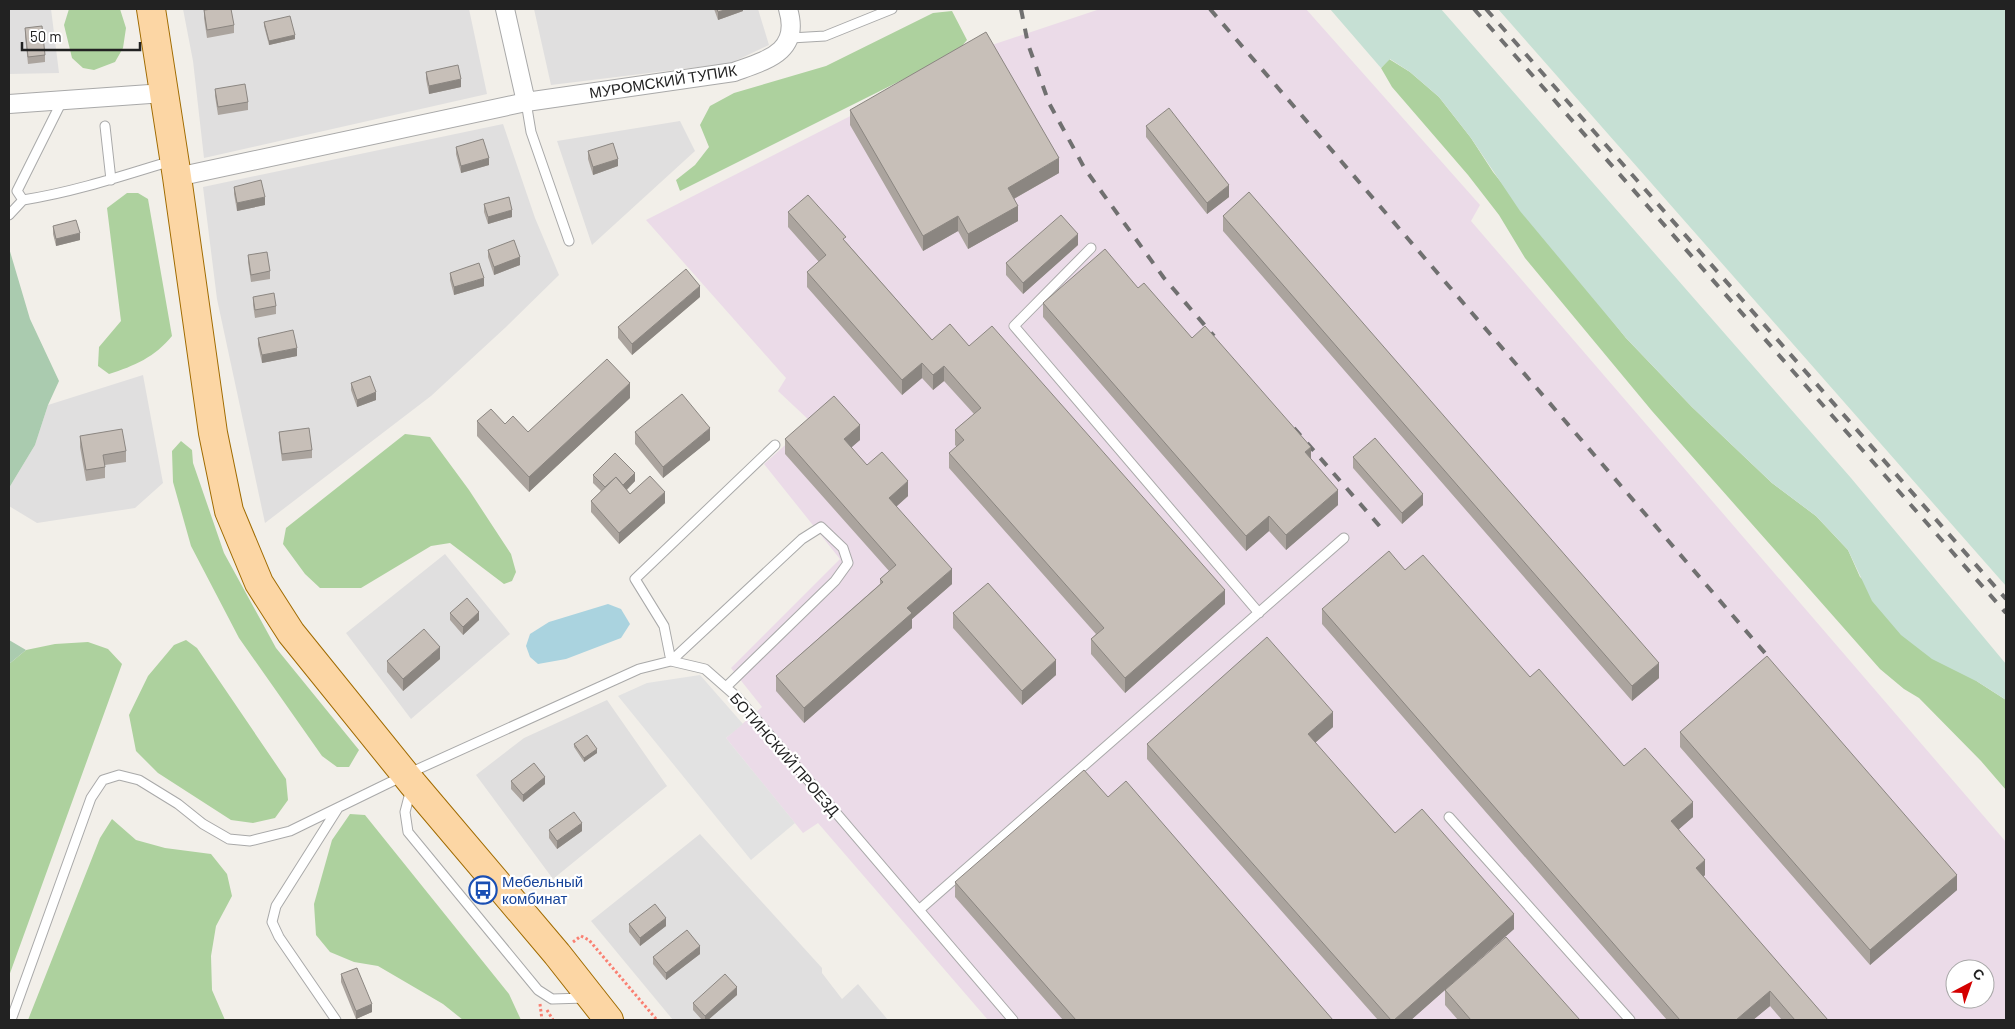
<svg xmlns="http://www.w3.org/2000/svg" width="2015" height="1029" font-family="Barlow,sans-serif">
	<style>
		.residential { fill: #e0dfdf }
		.industrial { fill: #ebdbe8; fill-rule: evenodd }
		.forest { fill: #add19e }
		.wetland { fill: #c6e0d4 }
		.cemetery { fill: #aacbaf }
		.parking { fill: #e2e2e2 }
		.water { fill: #aad3df }
		.lines { fill: none; stroke-linecap: round; stroke-linejoin: round }
		.lane-casing { stroke: #a9a9a9; stroke-width: 11 }
		.street-casing { stroke: #a9a9a9; stroke-width: 20 }
		.primary-casing { stroke: #a06b00; stroke-width: 30 }
		.path { stroke: #fa8072; stroke-width: 3; stroke-dasharray: 2.5 2.5; stroke-linecap: butt }
		.lane { stroke: #fff; stroke-width: 9 }
		.street { stroke: #fff; stroke-width: 18 }
		.primary { stroke: #fcd6a4; stroke-width: 28 }
		.rail { stroke: #707070; stroke-width: 4; stroke-dasharray: 10 10; stroke-linecap: butt }
		.wall { fill: #aba49e }
		.shaded-wall { fill: #8b8681 }
		.building { fill: #c7bfb8; stroke: #8b8681 }
		.labels { text-anchor: middle; dominant-baseline: central; stroke-width: 4.5; stroke-linejoin: round; paint-order: stroke }
		.street-label { font-size: 15px; fill: #222; stroke: #fff }
		.transit-label { font-size: 15px; fill: #164399; stroke: #fff; text-anchor: start }
	</style>
	<rect width="100%" height="100%" fill="#f2efe9"/>
	<!-- residential -->
	<path class="residential" d="M9 9H51L59 73 9 74Z
		M183 9H469L487 94 204 158 193 61Z
		M534 9H758L769 45 731 63 551 85Z
		M680 121 695 151 592 245 557 141Z
		M503 124 535 218 559 275 506 327 431 396 265 523 217 299 203 187Z
		M143 375 163 483 135 508 37 523 9 506V488L35 445 48 405Z
		M445 554 510 634 411 719 346 633Z
		M607 700 667 786 553 879 476 775 524 738Z
		M700 834 822 968V973L842 999 858 984 888 1020H673L591 921Z"/>
	<!-- industrial -->
	<path class="industrial" d="M1100 9H1306L1480 205 1471 221 2006 842V1020H988L818 823 803 833 726 738 762 707 731 668 840 559 764 464 811 422 778 391 786 378 646 220 986 47ZM1955 969H1985V999H1955Z"/>
	<!-- forest -->
	<path class="forest" d="M69 9H120L126 28 123 48 115 62 94 70 83 68 72 58 64 25Z
		M952 11 967 40 956 53 680 191 676 180 695 165 709 147 700 125 710 106 734 93 826 66 933 13Z
		M1389 59 1410 72 1439 97 1471 138 1493 172 1626 338 1692 407 1772 483 1816 516 1848 550 1860 577 1978 682 2006 700V790L1981 761 1919 698 1904 689 1880 669 1652 411 1525 258 1499 215 1468 175 1392 87 1381 68Z
		M127 193H138L148 199 172 336C155 357 134 366 109 374L98 366 99 347 121 321 107 208Z
		M405 434 430 437 469 490 511 554 516 572 512 581 504 584 450 543 431 546 361 588H320L305 574 283 544 286 528Z
		M181 441 192 450 193 463 224 553 276 648 359 750 349 767H337L322 756 239 638 191 546 173 482 172 451Z
		M186 640 197 648 286 779 288 800 275 818 253 823 231 820 158 773 136 751 129 715 148 676 174 645Z
		M88 642 108 649 122 664 9 976V664L26 650 55 644Z
		M350 814 365 815 509 994 521 1020H463L443 1004 378 966 354 962 330 952 316 935 314 904 332 840Z
		M112 819 136 840 165 848 211 854 227 874 232 896 216 926 211 956 212 990 225 1020H28L100 838Z"/>
	<!-- wetland -->
	<path class="wetland" d="M1330 9H1441L1851 478 2006 664V700L1978 682 1932 659 1901 635 1872 601 1848 550 1816 516 1772 483 1692 407 1626 338 1520 211 1471 138 1439 97 1410 72 1390 59 1381 68Z
		M1498 9H2006V586Z"/>
	<!-- cemetery -->
	<path class="cemetery" d="M9 248 30 319 59 381 48 405 35 445 9 488Z
		M9 640 26 650 9 664Z"/>
	<!-- parking -->
	<path class="parking" d="M700 675 743 724 726 738 795 823 751 860 618 696 647 683Z"/>
	<!-- water -->
	<path class="water" d="M608 604 621 609 630 624 621 638 566 659 538 664 530 657 526 646 530 634 549 622Z"/>
	<g class="lines">
		<!-- lane casing -->
		<g class="lane-casing">
			<path id="lane" d="M791 38 825 36 892 9
				M63 99 17 191 23 200C74 192 122 176 171 161
				M526 102 531 132 569 241
				M105 126 111 180
				M9 215 23 200
				M1091 248 1014 326 1259 613
				M726 687 835 581 848 563 843 548 821 527 802 539 671 661 664 626 635 579 775 445
				M411 789 405 812 408 832 538 990 552 999 586 998
				M1449 817 1630 1020
				M919 910 1344 538
				M11 1020 91 798 103 780 119 775 139 780 178 804 203 824 229 839 250 841 290 831 405 775 639 669 671 661 705 669 738 698 1013 1020
				M336 1020 279 937 272 922 276 906 338 808"/>
		</g>
		<!-- street casing -->
		<g class="street-casing">
			<path id="street" d="M505 9 526 102
				M9 104 164 93
				M177 177 526 102 734 72C767 60 801 52 788 9"/>
		</g>
		<!-- primary casing -->
		<g class="primary-casing">
			<path id="primary" d="M151 9 177 177 213 433 229 511 259 583 291 633 413 784 557 954 609 1020"/>
		</g>
		<!-- path -->
		<path class="path" d="M573 942 581 936 589 940 657 1020
			M540 1004 542 1020
			M547 1010 553 1020"/>
		<!-- lane -->
		<use href="#lane" class="lane"/>
		<!-- street -->
		<use href="#street" class="street"/>
		<!-- primary -->
		<use href="#primary" class="primary"/>
		<!-- rail -->
		<path class="rail" d="M1021 9 1028 44 1049 103 1085 169 1164 278 1214 336
			M1210 9 1771 660
			M1474 9 2006 613
			M1486 9 2006 599
			M1294 428 1383 530"/>
	</g>
	<!-- wall -->
	<path class="wall" d="M714 9H743V11L718 20Z
		M204 10 234 25V33L207 38 204 18Z
		M264 22 295 39 269 45 264 26Z
		M25 28 45 55V62L28 64 25 36Z
		M426 72 461 87 429 94 426 79Z
		M215 89 248 102V110L218 115 215 96Z
		M850 110 1059 173 1014 199 1018 221 968 249 958 231 923 251 850 125Z
		M1146 126 1229 197 1207 214 1146 137Z
		M456 147 489 165 461 173 456 154Z
		M588 151 618 166 593 175 588 159Z
		M234 187 265 205 237 211 234 194Z
		M484 204 512 217 488 224 484 212Z
		M788 212 846 242 932 340 969 346 1225 604 1125 693 1091 654V639L1096 634 949 468V453L957 447 955 445V430L974 414 944 381 933 390 922 378 902 395 807 287V272L819 262 788 227Z
		M1223 216 1659 678 1632 701 1223 231Z
		M53 226 80 240 56 246 53 234Z
		M1078 245 1023 294 1006 275V263Z
		M488 250 520 265 494 275 488 257Z
		M248 255 270 271V279L251 282 248 262Z
		M450 273 484 286 454 295 450 280Z
		M1138 288 1192 338 1311 459 1338 505 1286 550 1269 531 1246 551 1043 317V303Z
		M253 297 276 306V314L255 318 253 305Z
		M700 297 632 355 618 338V327Z
		M258 338 297 356 262 363 258 345Z
		M351 383 376 400 357 407 351 390Z
		M630 398 529 492 477 436V421L505 424 528 432Z
		M279 432 312 450V458L282 461 279 439Z
		M635 432 710 440 663 478 635 444Z
		M80 436 126 451V462L105 465V478L86 481 80 447Z
		M785 439 860 440 851 447 867 465 908 496 896 507 952 584 912 619V628L804 723 776 691V676L880 584V579L889 571 785 454Z
		M1353 457 1423 505 1402 524 1353 468Z
		M593 475 635 481 627 490 630 494 665 503 619 544 591 512V501L601 491 593 483Z
		M1405 570 1530 677 1624 766 1693 817 1679 829 1705 875 1703 877 1828 1020H1782L1770 1006 1753 1020H1667L1322 624V609Z
		M450 613 479 620 463 635 450 620Z
		M953 613 1056 675 1022 705 953 628Z
		M440 659 403 691 387 672V661Z
		M1333 727 1315 743 1395 833 1514 929 1411 1020H1378L1147 759V744Z
		M1680 732 1957 890 1870 965 1680 747Z
		M574 744 597 753 584 762 574 747Z
		M511 781 545 784 523 802 511 789Z
		M1108 797 1333 1020H1063L955 897V882Z
		M549 830 582 831 557 849 549 838Z
		M629 924 666 926 640 946 629 932Z
		M700 954 666 980 653 964V957Z
		M341 974 372 1012 356 1019 341 982Z
		M1445 990 1580 1020H1458L1445 1005Z
		M737 995 708 1020H702L693 1010V1003Z"/>
	<!-- shaded-wall -->
	<path class="shaded-wall" d="M728 9H743V11L718 20V12Z
		M295 35V39L269 45V41Z
		M461 79V87L429 94V86Z
		M489 158V165L461 173V166Z
		M1059 158V173L1008 202V188Z
		M618 159V166L593 175V167Z
		M1229 185V197L1207 214V203Z
		M265 197V205L237 211V203Z
		M1018 206V221L968 249V234Z
		M512 210V217L488 224V217Z
		M958 216V231L923 251V236Z
		M80 233V240L56 246V239Z
		M1078 234V245L1023 294V283Z
		M520 257V265L494 275V267Z
		M484 278V286L454 295V287Z
		M700 286V297L632 355V344Z
		M297 348V356L262 363V355Z
		M922 363V378L902 395V380Z
		M944 366V381L933 390V375Z
		M630 383V398L529 492V477Z
		M376 392V400L357 407V400Z
		M860 425V440L844 454V439Z
		M710 428V440L663 478V467Z
		M1311 447V462L1305 452Z
		M635 473V481L622 494V486Z
		M908 481V496L889 513V498Z
		M1338 490V505L1286 550V535Z
		M665 492V503L619 544V533Z
		M1423 494V505L1402 524V513Z
		M1269 516V531L1246 551V536Z
		M952 569V584L912 619V628L804 723V708L907 608Z
		M1225 590V604L1125 693V678Z
		M479 612V620L463 635V627Z
		M440 647V659L403 691V679Z
		M1056 660V675L1022 705V691Z
		M1659 663V678L1632 701V686Z
		M1333 712V727L1308 749V734Z
		M597 749V753L584 762V758Z
		M545 777V784L523 802V795Z
		M1693 802V817L1671 836V821Z
		M582 823V831L557 849V841Z
		M1705 860V875L1696 883V868Z
		M1957 875V890L1870 965V950Z
		M1514 914V929L1411 1020H1394Z
		M666 918V926L640 946V938Z
		M700 946V954L666 980V973Z
		M737 987V995L708 1020H705V1016Z
		M1770 991V1006L1753 1020H1736Z
		M372 1004V1012L356 1019V1011Z"/>
	<!-- building -->
	<path class="building" d="M213 9H231L234 25 207 30 204 10Z
		M717 9H728L718 12Z
		M290 16 295 35 269 41 264 22Z
		M42 26 45 55 28 57 25 28Z
		M986 32 1059 158 1008 188 1018 206 968 234 958 216 923 236 850 110Z
		M458 65 461 79 429 86 426 72Z
		M245 84 248 102 218 107 215 89Z
		M1169 108 1229 185 1207 203 1146 126Z
		M483 139 489 158 461 166 456 147Z
		M613 143 618 159 593 167 588 151Z
		M261 180 265 197 237 203 234 187Z
		M1249 192 1659 663 1632 686 1223 216Z
		M808 195 846 237 843 239 932 340 950 324 969 346 992 326 1225 590 1125 678 1091 639 1104 628 949 453 964 440 955 430 981 408 944 366 933 375 922 363 902 380 807 272 826 255 788 212Z
		M509 197 512 210 488 217 484 204Z
		M1061 215 1078 234 1023 283 1006 263Z
		M76 220 80 233 56 239 53 226Z
		M514 240 520 257 494 267 488 250Z
		M1105 249 1138 288 1144 283 1192 338 1205 326 1311 447 1305 452 1338 490 1286 535 1269 516 1246 536 1043 303Z
		M267 252 270 271 251 275 248 255Z
		M479 263 484 278 454 287 450 273Z
		M686 269 700 286 632 344 618 327Z
		M274 293 276 306 255 310 253 297Z
		M293 330 297 348 262 355 258 338Z
		M607 359 630 383 529 477 477 421 491 409 505 424 513 416 528 432Z
		M370 376 376 392 357 400 351 383Z
		M682 394 710 428 663 467 635 432Z
		M834 396 860 425 844 439 867 465 882 452 908 481 889 498 952 569 907 608 912 613 804 708 776 676 883 582 880 579 896 565 785 439Z
		M309 428 312 450 282 454 279 432Z
		M122 429 126 451 103 455 105 467 86 470 80 436Z
		M1375 438 1423 494 1402 513 1353 457Z
		M615 453 635 473 623 485 616 477 605 487 593 475Z
		M650 476 665 492 619 533 591 501 616 477 630 494Z
		M1389 551 1405 570 1423 555 1530 677 1539 669 1624 766 1645 748 1693 802 1671 821 1705 860 1696 868 1828 1020H1795L1770 991 1736 1020H1680L1322 609Z
		M988 583 1056 660 1022 691 953 613Z
		M467 598 479 612 463 627 450 613Z
		M424 629 440 647 403 679 387 661Z
		M1267 637 1333 712 1308 734 1395 833 1422 809 1514 914 1394 1020H1391L1147 744Z
		M1767 656 1957 875 1870 950 1680 732Z
		M587 735 597 749 584 758 574 744Z
		M534 763 545 777 523 795 511 781Z
		M1084 770 1108 797 1126 781 1333 1020H1076L955 882Z
		M574 812 582 823 557 841 549 830Z
		M655 904 666 918 640 938 629 924Z
		M687 930 700 946 666 973 653 957Z
		M1506 937 1580 1020H1471L1445 990Z
		M357 968 372 1004 356 1011 341 974Z
		M725 974 737 987 705 1016 693 1003Z"/>
	<!-- icons -->
	<defs>
		<g id="bus-ring" transform="scale(1.4375)"><circle r="9.5" fill="#fff" stroke="#1a4fb4" stroke-width="1.5"/><path d="M-5-6H5V4H4V6H2V4H-2V6H-4V4H-5ZM-3.5-4V0h7V-4ZM-3.5 1.2v1.5H-2V1.2ZM2 1.2v1.5H3.5V1.2Z" fill="#1a4fb4"/></g>
	</defs>
	<g fill-rule="evenodd">
		<use href="#bus-ring" x="483" y="890"/>
	</g>
	<g class="labels">
		<!-- street labels -->
		<g class="street-label">
			<text transform="translate(663 81) rotate(-9)">МУРОМСКИЙ ТУПИК</text>
			<text transform="translate(785 754) rotate(49)">БОТИНСКИЙ ПРОЕЗД</text>
		</g>
		<!-- transit labels -->
		<g class="transit-label">
			<text x="502" y="881">Мебельный<tspan x="502" dy="17">комбинат</tspan></text>
		</g>
	</g>
	<!-- border -->
	<rect width="2015" height="1029" fill="none" stroke="#222222" stroke-width="20"/>
	<!-- north arrow -->
	<g transform="translate(1970 984) rotate(41)"><circle r="24" fill="#ffffff" stroke="#a7a7a7"/>
	<path d="M0-4L9 19L0 12L-9 19Z" fill="#d40000"/>
	<text y="-8" font-size="14" font-weight="bold" text-anchor="middle" fill="#222222">С</text>
	</g>
	<!-- scale -->
	<path d="M22 42v8h118v-8" fill="none" stroke="#222222" stroke-width="2.5"/>
	<text x="30" y="42" font-size="15" fill="#222222" stroke="#ffffff" stroke-width="4" paint-order="stroke">50 m</text>
</svg>
